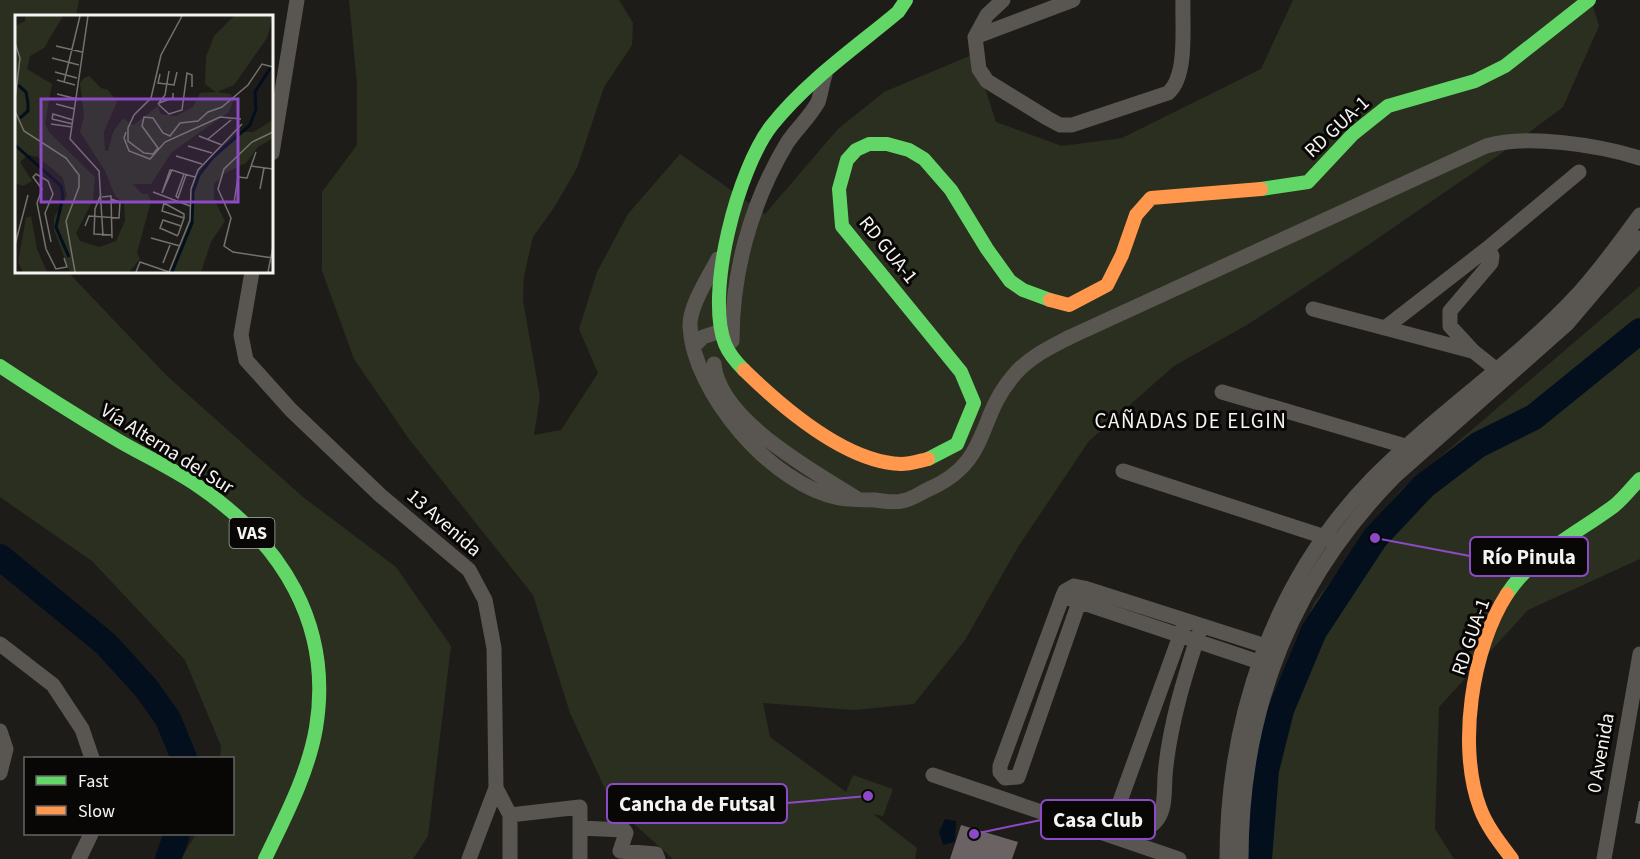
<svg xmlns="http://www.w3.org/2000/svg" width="1640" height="859" font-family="'Source Sans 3',sans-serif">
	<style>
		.green { fill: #2a2f1f }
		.water { fill: #030f1d }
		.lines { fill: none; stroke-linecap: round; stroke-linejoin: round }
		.river { stroke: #030f1d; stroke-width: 26 }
		.building { fill: #6a6263 }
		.street { stroke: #595652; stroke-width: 15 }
		.fast { stroke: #63d668; stroke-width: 14 }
		.slow { stroke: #ff974d; stroke-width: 14 }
		.labels { text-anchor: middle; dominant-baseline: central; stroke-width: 6; stroke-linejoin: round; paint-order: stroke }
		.shield { fill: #080706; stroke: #afadaa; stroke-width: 1.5 }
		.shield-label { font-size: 18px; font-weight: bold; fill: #f6f4f1 }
		.street-label { font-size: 20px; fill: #f6f4f1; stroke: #080706 }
		.neighbourhood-label { font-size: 21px; letter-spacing: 1.5px; fill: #f6f4f1; stroke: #080706 }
		.inset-river { fill: none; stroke: #030f1d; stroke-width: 3 }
		.inset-road { fill: none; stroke: #74726f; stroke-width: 1.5 }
		.view { fill: #8d4ac6; fill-opacity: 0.15; stroke: #8d4ac6; stroke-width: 3 }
		.inset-edge { fill: none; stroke: #f6f4f1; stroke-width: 3 }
		.leader { fill: none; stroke: #8d4ac6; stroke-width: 2 }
		.callout-dot { fill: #8d4ac6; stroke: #080706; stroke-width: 2 }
		.callout { fill: #080706; stroke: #8d4ac6; stroke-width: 2 }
		.callout-label { font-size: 21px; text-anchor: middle; font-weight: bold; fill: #f6f4f1 }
	</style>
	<rect width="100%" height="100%" fill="#1e1c19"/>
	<!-- green -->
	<path class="green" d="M0 0H79L76 16H16V272H68L167 376 303 497 396 567 451 646 428 836 413 859H181L196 834H232V758H220L221 746 185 660 92 561 0 497Z
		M349 0H619L633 23 632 45 604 87 577 168 555 206 533 237 524 276 523 300 540 397 534 435 561 430 598 373 579 329 597 272 628 214 680 154 765 214 838 129 884 92 974 54 996 122 1062 146 1122 138 1261 69 1293 0H1591L1599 26 1563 107 1499 155 1355 254 1247 325 1174 366 1089 441 1018 547 965 640 914 704 854 710 763 703 770 737 846 792 853 775 893 789 883 816 873 814 917 848 915 859H673L612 804 570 713 533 595 409 439 354 359 322 271V192L357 145V84Z
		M1640 286V559L1528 610 1439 707 1435 829 1454 859H1248L1264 722 1314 603 1399 492Z"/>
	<!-- water -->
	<path class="water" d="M945 819 956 821 955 842 943 845 939 832Z"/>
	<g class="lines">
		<!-- river -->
		<path class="river" d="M0 557 106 644 146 688 168 719 184 758
			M168 859 177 834
			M1259 859 1266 770 1281 710 1314 631 1375 538 1424 486 1478 445 1534 417 1640 331"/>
	</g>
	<!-- building -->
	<path class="building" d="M1639 801H1640V824L1635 823Z
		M961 825 1018 842 1012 859H950Z"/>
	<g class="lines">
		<!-- street -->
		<path class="street" d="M1003 0 987 15 975 37 979 69 987 81 1047 118 1060 125H1072L1168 93C1188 76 1182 26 1183 0
			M975 37 1073 0
			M272 153 297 0
			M1488 248 1492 256 1491 263 1450 311V326L1473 351 1503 375
			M718 259C709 276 689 307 690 326 693 393 772 485 839 498 850 500 863 500 875 500 883 501 894 503 902 501 910 500 919 494 927 490 992 462 975 420 1014 375 1029 357 1049 348 1070 337L1486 146C1528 134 1598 145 1640 158
			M252 272 241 335 246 360 291 410 380 495 469 570 485 600 494 648 496 788 510 815V859
			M1313 309 1472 351
			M1385 328 1488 248 1579 172
			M732 341C732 272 751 203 787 143 796 129 810 117 818 102 821 94 822 84 825 75
			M693 347 703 337 721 331
			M714 364C719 420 812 470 856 498
			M1222 392 1415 449
			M1123 471 1334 540
			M1084 588 1018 777 1005 778 1000 772V766L1062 598 1065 591 1074 586 1084 588 1272 648
			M1071 599 1268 665
			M1185 622 1119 804 1123 818C1133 823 1147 833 1156 821 1166 809 1164 791 1165 776 1169 726 1185 675 1201 627
			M0 644 53 685 82 729 92 758
			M0 731 6 749 0 773
			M933 775 1179 859
			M510 815 580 807V859
			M580 828 624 830 626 833 620 851 656 854 658 859
			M79 859 91 834
			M469 859 496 788
			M1227 859C1227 719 1273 581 1372 479 1437 413 1516 361 1578 294 1601 269 1620 242 1640 215
			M1241 859C1241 711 1290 583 1394 477L1567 324 1640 238
			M1604 859 1640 654"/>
		<!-- fast -->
		<path class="fast" d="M1261 189 1308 182 1353 134 1388 106 1475 81 1505 66 1589 0
			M0 366C39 392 79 417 119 441 145 456 173 469 198 486 282 543 333 625 316 728 308 774 285 817 265 859
			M744 370C737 363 729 354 725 344 705 293 738 168 772 125 807 81 855 48 898 12L906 0
			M928 459 957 444 974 403 961 372 842 226 839 189 847 160 856 150 869 144H887L909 150 924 159 951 190 987 249 1010 281 1023 290 1050 300
			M1507 594C1534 553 1576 534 1614 506 1624 498 1631 488 1640 479"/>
		<!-- slow -->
		<path class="slow" d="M1050 300 1069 305 1107 285 1122 255 1136 215 1151 198 1261 189
			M744 370C782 407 845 462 901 464 910 464 919 461 928 459
			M1507 594C1472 648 1457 747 1480 808 1487 827 1500 843 1512 859"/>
	</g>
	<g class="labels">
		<!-- shield labels -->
		<rect class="shield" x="229.5" y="518" width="45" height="30" rx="4.5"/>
		<g class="shield-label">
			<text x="252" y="533">VAS</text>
		</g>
		<!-- street labels -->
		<g class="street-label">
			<text transform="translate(1337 127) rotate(-43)">RD GUA-1</text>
			<text transform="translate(888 250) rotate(51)">RD GUA-1</text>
			<text transform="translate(167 449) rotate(32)">Vía Alterna del Sur</text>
			<text transform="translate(444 523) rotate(41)">13 Avenida</text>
			<text transform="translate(1471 637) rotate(-71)">RD GUA-1</text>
			<text transform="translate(1601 753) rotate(-80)">0 Avenida</text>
		</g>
		<!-- neighbourhood labels -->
		<g class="neighbourhood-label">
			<text x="1191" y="421">CAÑADAS DE ELGIN</text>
		</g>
	</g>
	<!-- overview -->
	<g transform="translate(15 15)">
		<rect width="258" height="258" fill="#1e1c19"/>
		<path d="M10 1H48L29 33 15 41 12 54 37 69 30 109 34 117 80 162 78 185 61 218 65 226 84 232 101 226 110 206 109 189 100 181 90 156 65 117 69 101 65 68 69 63 74 61 86 73 93 75 102 87 89 117 90 136H93L98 117 108 103 118 110 143 91 146 99 161 101 178 92 185 78 201 77 190 69 191 42 199 21 219 1H258L252 23 219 70 202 77 216 79 218 87 214 97 157 137 136 169H118L127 179H133L136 186 122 238 125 244 114 257H55L39 215V202L52 181 48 163 23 142 13 140 5 147 17 166 8 171 0 168V11L10 6ZM258 105V123L243 132 231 148 210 158 199 169V184L210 206 196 227 186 257H155L174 209 178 171 184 157 225 117H238ZM16 201 22 234 32 257H8L3 247 11 203Z" fill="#2a2f1f"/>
		<path class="inset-river" d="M3 70 11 77 13 88V96L5 103M0 130 46 171 48 182 41 212 54 242M157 257 177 208 178 177 184 160 197 143 235 110 241 94 240 77 256 52"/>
		<path class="inset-road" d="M73 1 55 124 84 156 88 221M167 1 146 40 136 83 119 100 113 113V126L129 138 138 139 143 133 127 111 129 102 138 103 148 118 155 121 165 108 183 106 193 97 207 92 233 70 247 49 258 52M0 28 5 43 0 85M41 31 67 37M37 43 64 50M40 57 62 63M145 59 143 68 159 70 162 57M42 65 60 70M49 67 65 1M42 79 62 84M144 88 158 83V78M41 89 60 94M143 89 154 99 167 95 172 58 177 60V72M143 89 150 80 154 56M0 96 9 116 51 143 64 160V172L51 206 60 257M37 104 38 99 58 105M37 104 58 109M36 109 57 112M111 117 109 123 114 136 135 144 150 127 205 102 226 104M258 117 237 127 209 154 203 174 216 203 209 231 218 237 258 243M184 121 207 130M193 124 216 105M173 131 197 138M161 141 187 149M236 151 258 154M157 155 147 178 155 155H157L169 159 180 162M169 159 161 181 163 183 171 160M245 174 249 153M138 177 175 191M86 179 80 194 79 219 97 220M87 182 96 181 97 223M22 188 27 174 18 162 21 159 33 166 38 179 30 198 36 227M22 188 31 234 41 254 52 252 49 243M219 188 223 162 232 163 241 137M70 211 74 201 104 203 105 187 96 184M163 220 169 203V199L149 188 147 196 169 203M163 221 145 213 148 205 166 211M136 223 165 231M0 230 13 180M148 248 155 230M121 257 125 247 154 257M154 257 175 205 176 174 183 155 227 109M253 257 258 232"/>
		<path class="view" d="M26 84H223V187H26Z"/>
		<rect width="258" height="258" class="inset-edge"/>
	</g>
	<!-- callouts -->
	<path class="leader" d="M1375 538L1470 556M868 796L787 803M974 834L1041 820"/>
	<g class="callout-dot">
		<circle cx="1375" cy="538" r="6"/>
		<circle cx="868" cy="796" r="6"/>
		<circle cx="974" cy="834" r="6"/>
	</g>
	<g class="callout">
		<rect x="1470" y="537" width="118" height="39" rx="6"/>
		<rect x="607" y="784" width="180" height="39" rx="6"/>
		<rect x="1041" y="800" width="114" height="39" rx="6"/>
	</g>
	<g class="callout-label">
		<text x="1529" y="564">Río Pinula</text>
		<text x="697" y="811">Cancha de Futsal</text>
		<text x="1098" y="827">Casa Club</text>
	</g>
	<!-- legend -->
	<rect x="24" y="757" width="210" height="78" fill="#080706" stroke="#676664" stroke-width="1.5"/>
	<rect x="36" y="776" width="30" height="9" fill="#63d668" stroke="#676664" stroke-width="1.5"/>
	<text x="78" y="787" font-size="18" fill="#f6f4f1">Fast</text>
	<rect x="36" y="806" width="30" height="9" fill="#ff974d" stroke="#676664" stroke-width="1.5"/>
	<text x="78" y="817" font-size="18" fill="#f6f4f1">Slow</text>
</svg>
